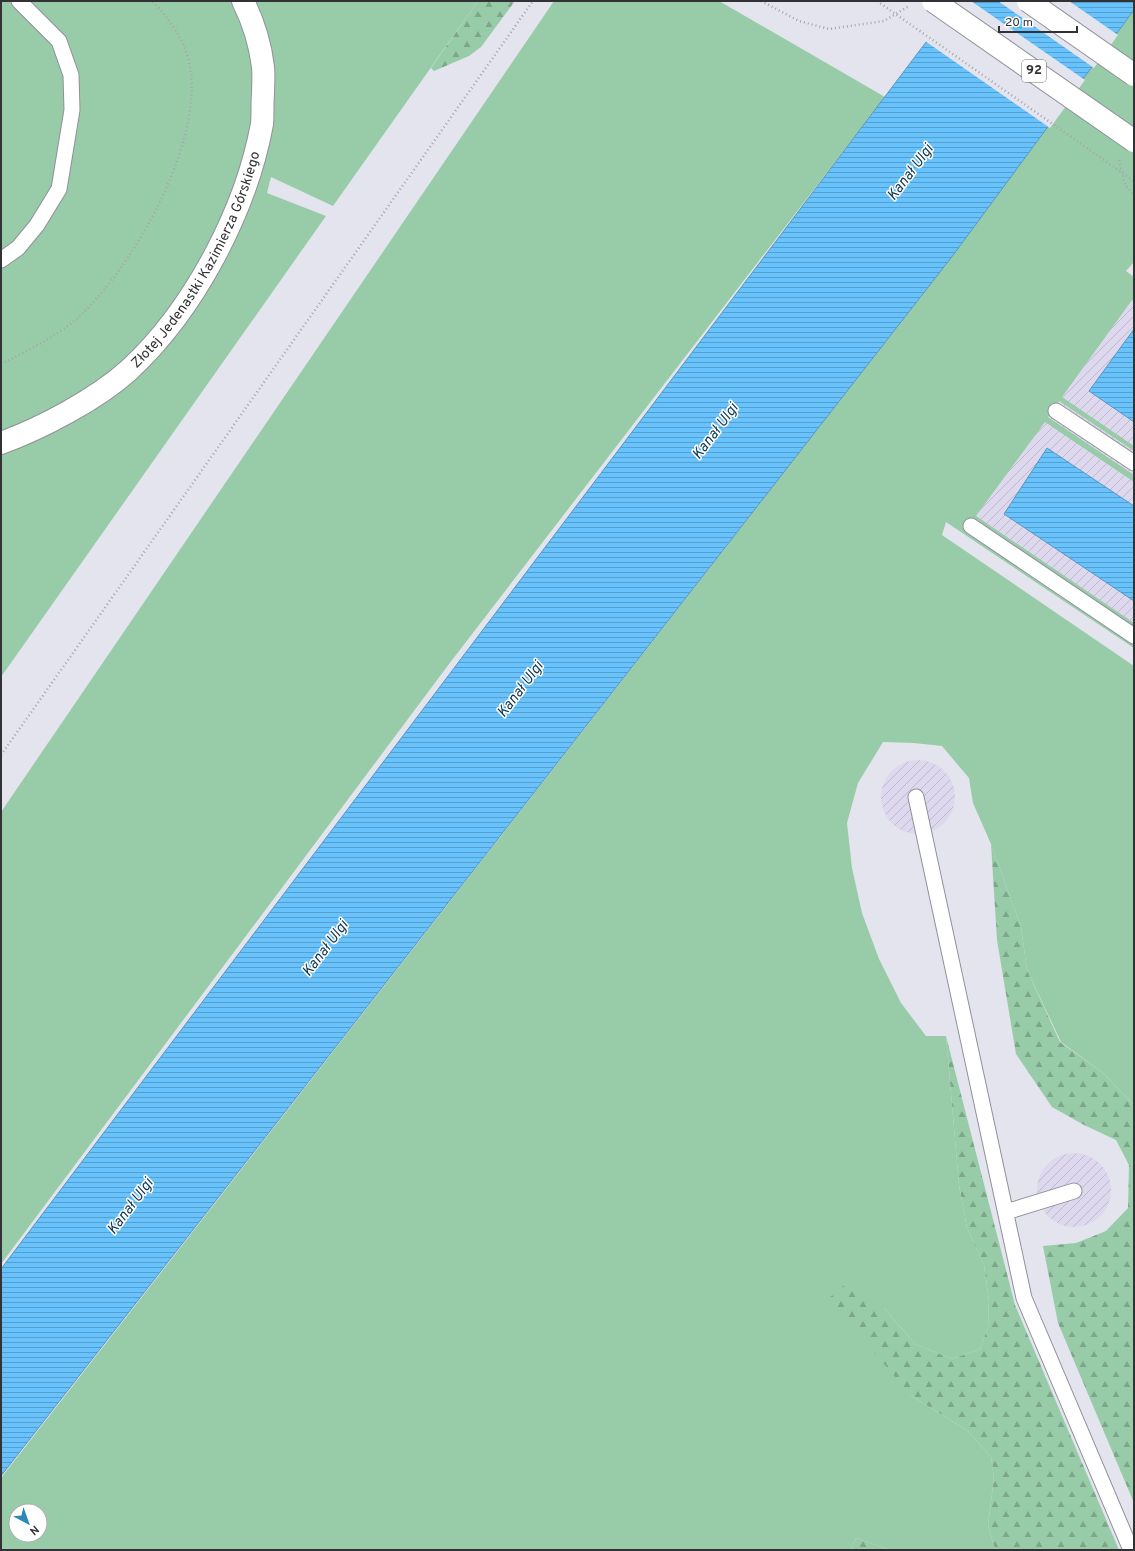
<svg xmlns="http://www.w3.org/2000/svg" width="1135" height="1551" font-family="Overpass,sans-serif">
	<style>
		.industrial { fill: url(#industrial-furrows) }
		.green { fill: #98cca9; fill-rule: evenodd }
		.forest { fill: url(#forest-firs) }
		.water { fill: url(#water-rules); stroke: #5897c1 }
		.pier { fill: #e3e4ee }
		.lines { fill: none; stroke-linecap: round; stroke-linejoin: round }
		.service-casing { stroke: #909199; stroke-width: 17 }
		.pedestrian-casing { stroke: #909199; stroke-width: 24 }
		.path { stroke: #a5a5ad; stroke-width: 2.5; stroke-dasharray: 1 3; stroke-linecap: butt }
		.service { stroke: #fff; stroke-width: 15 }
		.pedestrian { stroke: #fff; stroke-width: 22 }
		.primary-bridge-casing { stroke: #909199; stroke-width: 24; stroke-linecap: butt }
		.path-bridge { stroke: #a5a5ad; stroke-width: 2.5; stroke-dasharray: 1 3; stroke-linecap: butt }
		.primary-bridge { stroke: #fff; stroke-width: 22 }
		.labels { text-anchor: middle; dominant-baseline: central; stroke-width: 3; stroke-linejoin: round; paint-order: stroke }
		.shield { fill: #fff; stroke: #707072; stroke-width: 1 }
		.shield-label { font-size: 13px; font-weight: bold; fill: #323236 }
		.street-label { font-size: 14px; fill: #323236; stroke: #fff }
		.water-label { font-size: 15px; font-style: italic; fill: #10374e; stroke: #fff }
	</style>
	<defs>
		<pattern id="industrial-furrows" width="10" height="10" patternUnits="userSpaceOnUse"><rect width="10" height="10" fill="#ddd8ed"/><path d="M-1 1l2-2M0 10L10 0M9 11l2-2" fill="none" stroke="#bebacc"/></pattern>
		<pattern id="forest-firs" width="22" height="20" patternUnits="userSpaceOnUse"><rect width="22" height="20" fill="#98cca9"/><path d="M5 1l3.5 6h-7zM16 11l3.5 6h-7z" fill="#7da68a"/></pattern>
		<pattern id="water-rules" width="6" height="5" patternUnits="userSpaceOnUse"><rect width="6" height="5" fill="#68c2fc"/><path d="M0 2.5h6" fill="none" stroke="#569ecd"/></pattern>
	</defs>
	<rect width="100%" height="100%" fill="#e3e4ee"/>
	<!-- industrial -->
	<path class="industrial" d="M1134 277V648L945 521Z
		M881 797a37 37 0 1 1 74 0a37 37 0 1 1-74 0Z
		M1037 1190a37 37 0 1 1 74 0a37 37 0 1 1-74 0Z"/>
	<!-- green -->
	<path class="green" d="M1 1H478L333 206 271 177 267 193 326 216 1 677Z
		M554 1H719L885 97 449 664 1 1264V812Z
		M1134 10V262L1126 271 1134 277V301L1132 300 1062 397 1134 446V451L1059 401 1048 417 1134 475V482L1045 422 976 516 1134 623V629L966 531 1134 643V648L946 522 942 535 1134 666V1105L1103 1073 1061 1042 1027 970 1021 927 991 844 973 803 969 778 942 746 914 743 883 742 858 783 847 823 852 868 862 913 879 959 901 1003 926 1036H946L959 1185 967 1228 984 1265 989 1301 988 1327 980 1349 952 1359 915 1344 884 1308 910 1395 968 1431 991 1457 994 1478 988 1525 995 1550H890L856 1538 851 1550H1V1478L954 254ZM16 1511H40V1535H16Z"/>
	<!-- forest -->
	<path class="forest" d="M478 1H515L481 47 469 56 434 71 431 68Z
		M991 844 1021 927 1027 970 1060 1042 1103 1073 1134 1105V1503L1058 1323 1043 1246 1076 1243 1106 1231 1128 1208 1129 1165 1116 1140 1084 1125 1052 1107 1016 1054 997 940Z
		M946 1036 1015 1305 1119 1550H995L988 1525 994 1478 991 1457 968 1431 910 1395 829 1298 849 1281 884 1308 915 1344 952 1359 980 1349 988 1327 989 1301 984 1265 967 1228 959 1185Z
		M856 1538 890 1550H851Z"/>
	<!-- water -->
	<path class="water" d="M957 1H1134V10L954 254 1 1476V1269Z
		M1134 329V422L1089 391Z
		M1047 448 1134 506V601L1004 514Z"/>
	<!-- pier -->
	<path class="pier" d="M955 1H971L1085 80 1050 128 925 41Z
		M998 1H1069L1118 35 1094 68Z"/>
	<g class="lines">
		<!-- service casing -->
		<g class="service-casing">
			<path id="service" d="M1 260 18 248 37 225 59 189 72 110 71 75 59 41 19 1
				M1056 411 1134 463
				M971 526 1134 636
				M916 797 1024 1298 1131 1550
				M1006 1212 1074 1191"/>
		</g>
		<!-- pedestrian casing -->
		<g class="pedestrian-casing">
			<g id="pedestrian">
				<path id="s1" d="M1 443C42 428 97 399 129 370 194 310 246 211 262 124 263 114 262 104 263 94 263 85 264 75 263 67 260 42 254 23 243 1"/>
			</g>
		</g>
		<!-- path -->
		<path class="path" d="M761 1 799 21 829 29 884 21 909 6
			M1119 160 1125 185 1134 195
			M1 364C29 350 58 336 81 315 134 264 199 150 191 74 188 45 172 21 152 1
			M1 755 533 1"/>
		<!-- service -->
		<use href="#service" class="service"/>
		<!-- pedestrian -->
		<use href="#pedestrian" class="pedestrian"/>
		<!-- primary-bridge casing -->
		<g class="primary-bridge-casing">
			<path id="primary-bridge" d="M933 1 1134 141
				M1028 1 1134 75"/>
		</g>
		<!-- path-bridge -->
		<path class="path-bridge" d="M877 1 1134 181"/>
		<!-- primary-bridge -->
		<use href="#primary-bridge" class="primary-bridge"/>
	</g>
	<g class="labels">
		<!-- shield labels -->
		<rect class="shield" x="1022" y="60" width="24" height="22" rx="3"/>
		<g class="shield-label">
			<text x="1034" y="71">92</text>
		</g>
		<!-- street labels -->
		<g class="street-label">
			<text stroke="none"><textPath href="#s1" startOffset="279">Złotej Jedenastki Kazimierza Górskiego</textPath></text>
		</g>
		<!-- water labels -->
		<g class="water-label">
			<text transform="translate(911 173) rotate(-53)">Kanał Ulgi</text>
			<text transform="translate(716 432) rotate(-53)">Kanał Ulgi</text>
			<text transform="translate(521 690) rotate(-53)">Kanał Ulgi</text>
			<text transform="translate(326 949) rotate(-53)">Kanał Ulgi</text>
			<text transform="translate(131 1207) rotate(-53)">Kanał Ulgi</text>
		</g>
	</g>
	<!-- border -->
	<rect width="1135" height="1551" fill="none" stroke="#323236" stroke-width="4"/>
	<!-- north arrow -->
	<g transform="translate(28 1523) rotate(139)"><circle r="19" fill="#ffffff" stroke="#adadaf"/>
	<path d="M0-3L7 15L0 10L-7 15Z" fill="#2e87b5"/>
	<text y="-6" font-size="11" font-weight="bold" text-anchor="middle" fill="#323236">N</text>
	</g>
	<!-- scale -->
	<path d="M999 26v6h78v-6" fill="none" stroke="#323236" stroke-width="2"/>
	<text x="1005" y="26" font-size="12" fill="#323236" stroke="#ffffff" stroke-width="3" paint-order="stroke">20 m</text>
</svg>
